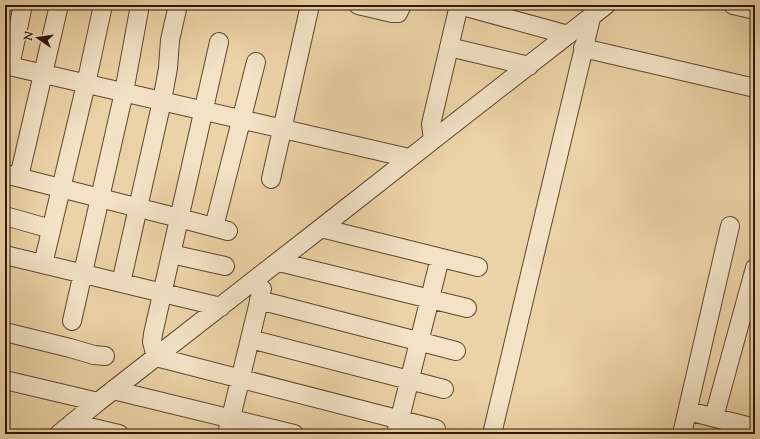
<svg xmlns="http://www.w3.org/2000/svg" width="760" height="439" font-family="'Sorts Mill Goudy',serif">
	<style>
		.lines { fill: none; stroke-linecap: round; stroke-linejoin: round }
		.minor-casing { stroke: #5e462f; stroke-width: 20 }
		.minor { stroke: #f3e2c6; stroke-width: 18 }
	</style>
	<rect width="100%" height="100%" fill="#ecd3a7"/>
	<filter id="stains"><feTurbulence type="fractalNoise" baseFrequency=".005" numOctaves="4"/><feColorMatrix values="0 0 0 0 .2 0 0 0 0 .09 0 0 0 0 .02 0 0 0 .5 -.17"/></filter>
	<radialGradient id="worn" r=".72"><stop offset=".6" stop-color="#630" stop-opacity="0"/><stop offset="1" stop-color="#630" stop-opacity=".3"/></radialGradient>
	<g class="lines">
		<!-- minor casing -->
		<g class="minor-casing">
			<path id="minor" d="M358 5 392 13H398L402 5
				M459 5 568 35
				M733 5 755 10
				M219 42 153 334 152 342 156 357 436 429
				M449 47 529 66
				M583 48 755 88
				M5 65 409 158
				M10 66 23 5
				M433 140 431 124 459 5
				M5 174 179 218 228 231
				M19 177 59 5
				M271 179 310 5
				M5 216 51 229
				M214 227 256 62
				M321 228 478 267
				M171 254 225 266
				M5 255 221 307
				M279 262 467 308
				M43 264 86 84 103 5
				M121 283 162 101 168 68 170 40 178 5
				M259 300 456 351
				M72 321 124 92 140 5
				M5 332 70 348 94 355 105 356
				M250 339 444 389
				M5 380 98 402
				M113 390 294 434
				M688 411 755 428
				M714 417 755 268
				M72 423 119 434
				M59 434 98 402 321 228 433 140 606 5
				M227 434 262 289
				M396 434 440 258
				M492 434 591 18
				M682 434 730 226"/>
		</g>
		<!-- minor -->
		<use href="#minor" class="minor"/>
	</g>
	<!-- margin -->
	<rect width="760" height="439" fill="none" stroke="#ecd3a7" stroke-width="20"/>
	<rect x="6" y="6" width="748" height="427" fill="none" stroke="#2f1707" stroke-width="2"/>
	<rect x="10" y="10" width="740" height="419" fill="none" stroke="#2f1707"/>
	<!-- north arrow -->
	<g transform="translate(38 38) rotate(283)" stroke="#f3e2c6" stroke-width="3" paint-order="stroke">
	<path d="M0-3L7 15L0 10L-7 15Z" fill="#2f1707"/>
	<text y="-6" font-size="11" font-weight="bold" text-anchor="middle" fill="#2f1707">N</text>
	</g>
	<rect width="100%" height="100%" filter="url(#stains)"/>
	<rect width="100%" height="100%" fill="url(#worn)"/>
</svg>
